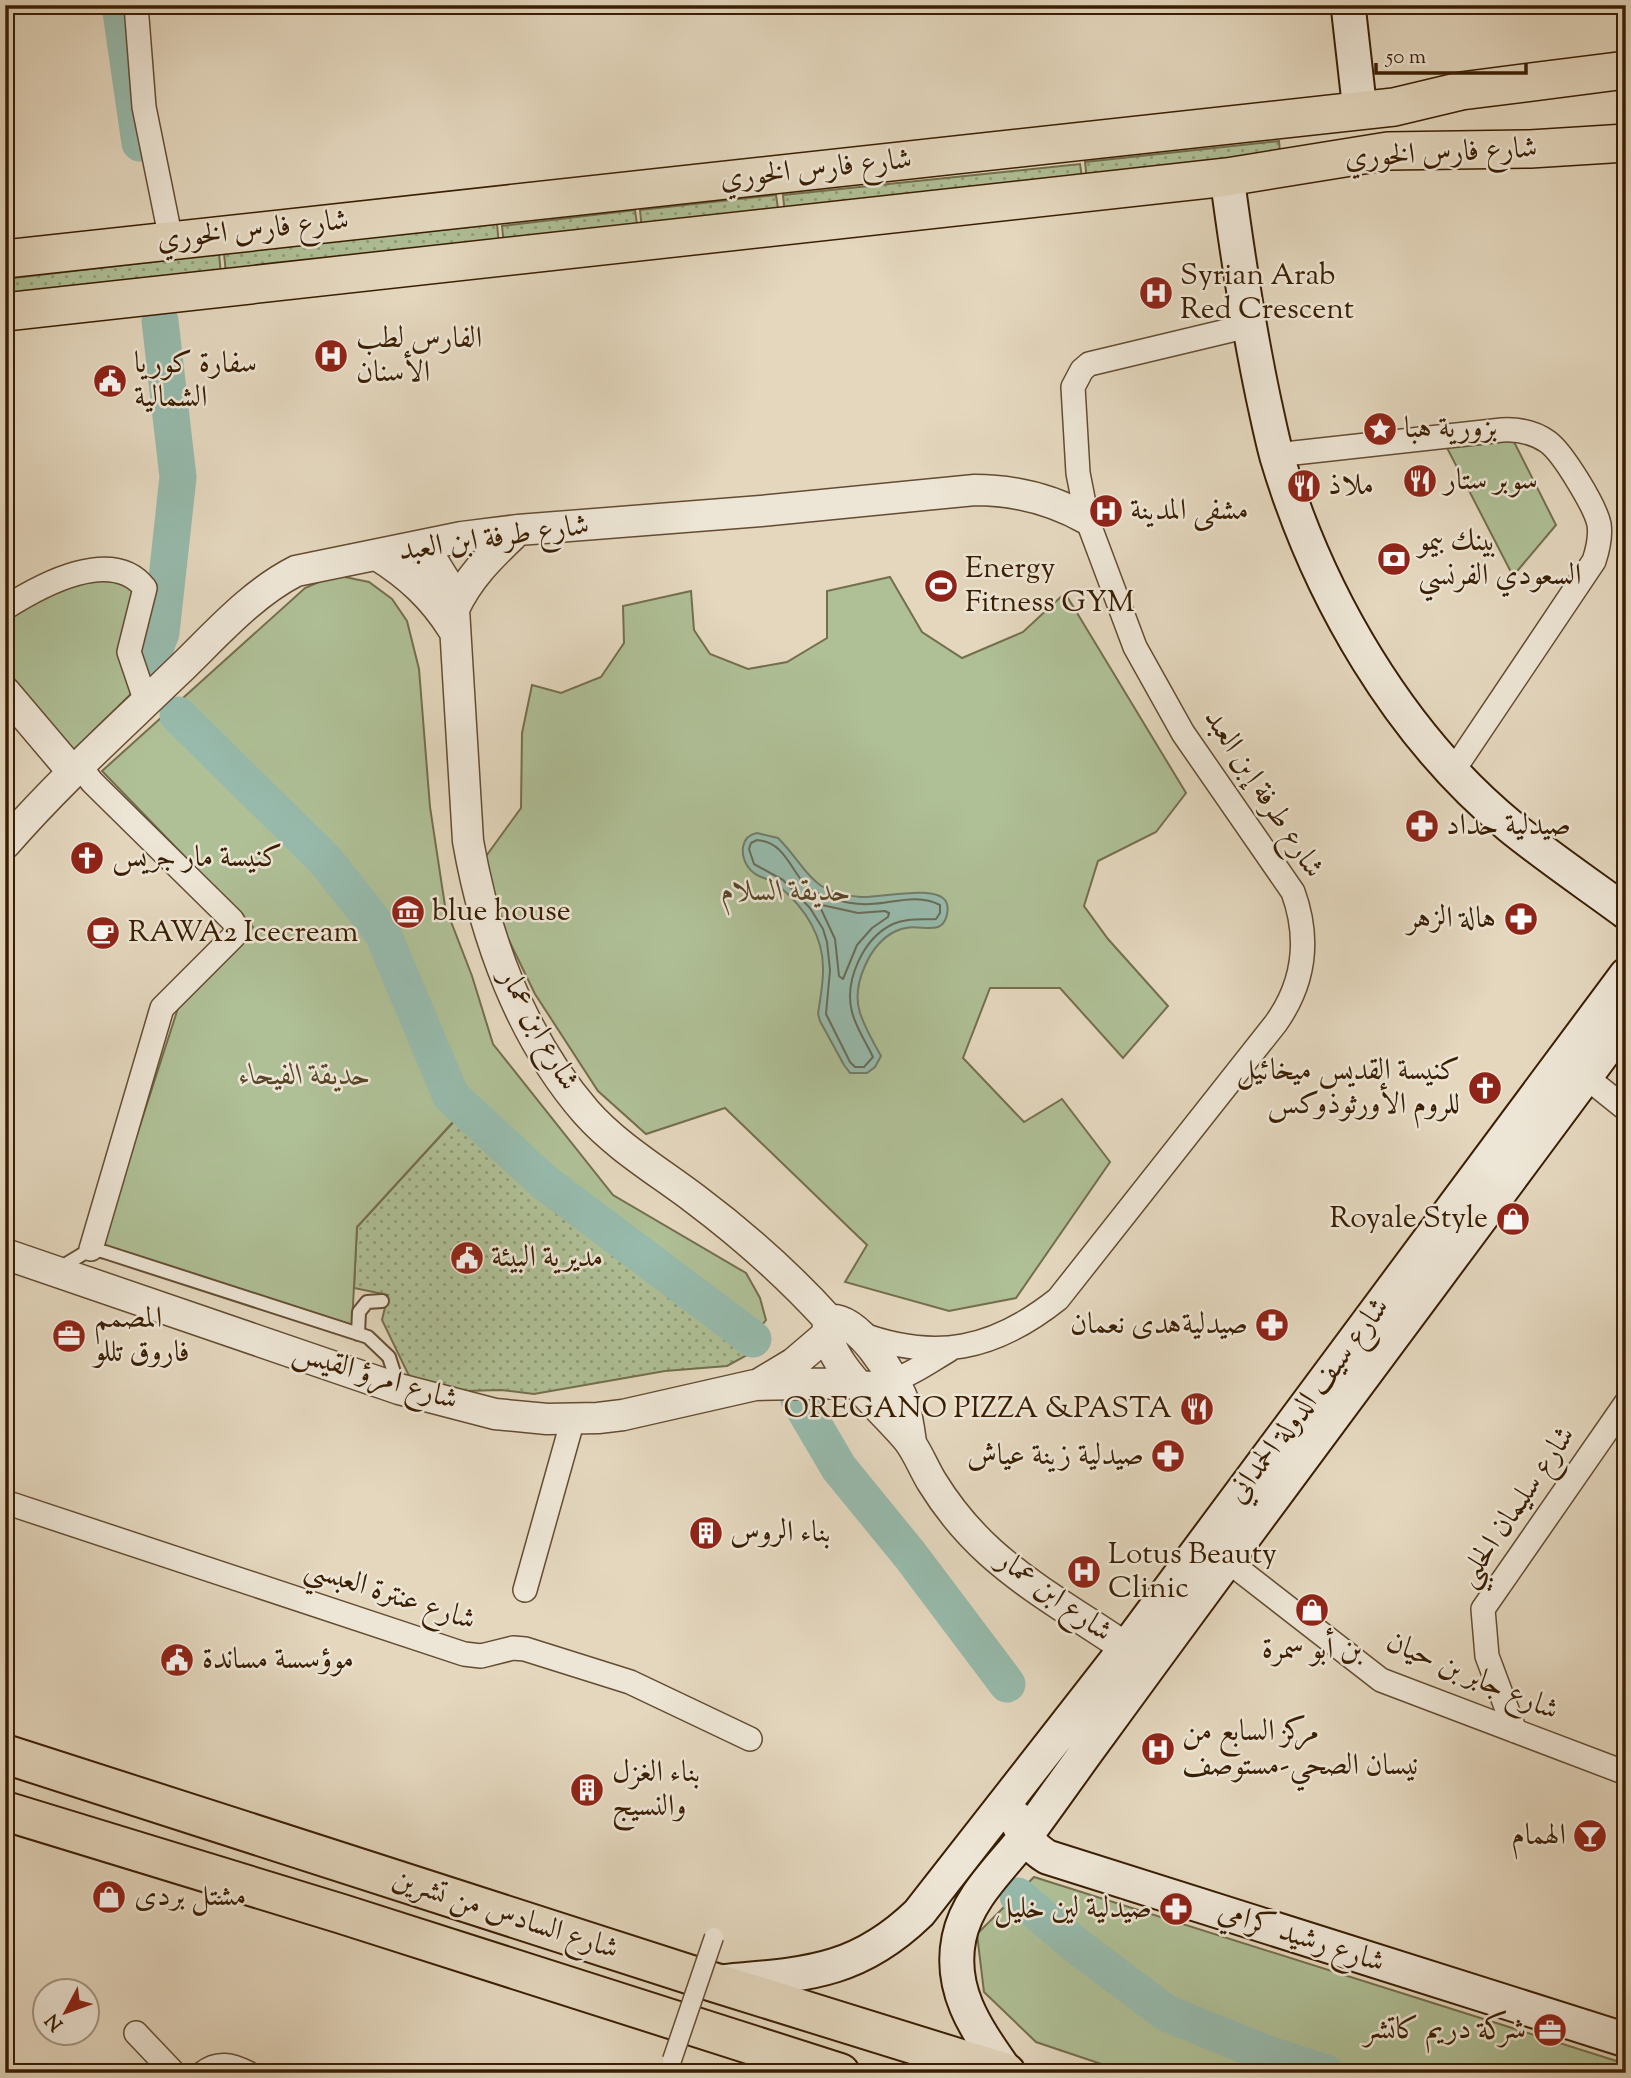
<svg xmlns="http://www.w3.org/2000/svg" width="1631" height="2078" font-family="'Sorts Mill Goudy',Amiri,serif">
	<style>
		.grass { fill: url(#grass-dots); stroke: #746e4c; stroke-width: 2 }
		.park { fill: #afbf96; stroke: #746e4c; stroke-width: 2 }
		.water { fill: #97baac; stroke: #727c68; stroke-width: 2 }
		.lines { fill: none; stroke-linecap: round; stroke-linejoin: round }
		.shore { stroke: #686c57; stroke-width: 2 }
		.river { stroke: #97baac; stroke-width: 37 }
		.service-casing { stroke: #644c31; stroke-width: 16 }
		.minor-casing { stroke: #644c31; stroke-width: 26 }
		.tertiary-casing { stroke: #644c31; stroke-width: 33 }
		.secondary-casing { stroke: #3a1e02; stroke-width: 37 }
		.primary-casing { stroke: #3a1e02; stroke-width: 40 }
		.trunk-casing { stroke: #3a1e02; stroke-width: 42 }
		.service { stroke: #ede5d5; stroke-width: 12 }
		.minor { stroke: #ede5d5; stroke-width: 23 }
		.tertiary { stroke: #ede5d5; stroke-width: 30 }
		.secondary { stroke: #ede5d5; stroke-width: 33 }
		.primary { stroke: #e4d7be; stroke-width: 37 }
		.trunk { stroke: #e4d7be; stroke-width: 38 }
		.pedestrian-bridge-casing { stroke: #644c31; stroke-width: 21; stroke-linecap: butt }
		.pedestrian-bridge { stroke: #ede5d5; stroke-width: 18 }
		.labels { text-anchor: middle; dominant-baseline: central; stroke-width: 5; stroke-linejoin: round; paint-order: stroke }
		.street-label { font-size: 30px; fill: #3a1e02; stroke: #ede5d5 }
		.poi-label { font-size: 30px; fill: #3a1e02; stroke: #ede5d5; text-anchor: start }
		.park-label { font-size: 30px; font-style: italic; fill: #574627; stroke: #ede5d5 }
	</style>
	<defs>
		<pattern id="grass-dots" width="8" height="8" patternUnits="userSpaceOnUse" patternTransform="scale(1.75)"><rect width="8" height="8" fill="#afbf96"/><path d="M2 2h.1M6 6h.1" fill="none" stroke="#8f9b78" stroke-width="1.8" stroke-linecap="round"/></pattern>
	</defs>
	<rect width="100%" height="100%" fill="#e4d7be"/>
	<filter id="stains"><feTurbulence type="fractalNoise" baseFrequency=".00286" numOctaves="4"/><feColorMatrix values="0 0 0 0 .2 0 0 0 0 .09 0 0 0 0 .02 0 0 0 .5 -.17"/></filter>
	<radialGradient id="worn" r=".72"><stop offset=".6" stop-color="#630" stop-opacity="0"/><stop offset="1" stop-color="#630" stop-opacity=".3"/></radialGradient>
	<!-- grass -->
	<path class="grass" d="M1279 141 1280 152 1087 181 1085 162Z
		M1080 164 1083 184 785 215 783 195Z
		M776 195 779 215 642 231 640 210Z
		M635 210 638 231 504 246 502 226Z
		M497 224 499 245 226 274 224 253Z
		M219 254 221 274 5 297V279Z
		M456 1119 549 1203 733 1333 749 1354 727 1366 665 1371 534 1394 501 1390 464 1391 410 1378 382 1320 388 1295 354 1288 357 1227Z"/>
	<!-- park -->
	<path class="park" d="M1507 428 1556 525 1513 576 1445 444Z
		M335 575 369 582 392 599 407 621 419 669 430 807 445 906 472 976 493 1044 613 1195 746 1273 760 1298 766 1320 758 1330 544 1166 474 1099 357 1227 352 1325 101 1246 179 1005 253 927 102 771 305 588Z
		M101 577 135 586 137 688 73 751 5 668V626L20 602Z
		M890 577 922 632 962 658 1023 632 1065 593 1186 793 1156 832 1098 861 1084 906 1108 939 1168 1006 1123 1058 1060 988H990L963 1058 1024 1122 1062 1099 1110 1162 1016 1298 949 1311 845 1282 867 1245 725 1108 646 1134 598 1091 535 994 502 926 484 859 521 808 522 733 532 685 561 693 601 677 624 643 623 606 691 591 694 630 710 654 748 669 787 662 827 638V591Z
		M1034 1877 1626 2064V2073H1128L1036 2042 984 1992 977 1934Z"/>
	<!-- water -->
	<path class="water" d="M757 833 778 838C809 869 808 893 861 897 877 899 941 882 947 904 949 912 946 924 938 927 927 931 911 923 896 931 870 943 851 985 860 1013 865 1028 873 1042 881 1056L875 1067 867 1073H850L844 1065 820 1021 818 1014C820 1000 823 985 823 971 824 937 805 908 780 887 771 878 755 878 748 867 740 855 740 836 757 833Z"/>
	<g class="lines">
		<!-- shore -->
		<path class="shore" d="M757 840C791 843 790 880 817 893 832 900 854 905 870 904 893 903 918 893 940 905V913L936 919C921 920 907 918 893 924 863 938 844 981 852 1012 856 1028 866 1042 873 1057L864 1067H855L850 1062 826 1014 830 970 827 942 823 929 810 908 783 880 754 864 749 849 751 843Z
			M822 905 858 913 885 911 889 913 888 917 872 928 857 945 843 979 839 976 835 939 821 909Z"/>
		<!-- river -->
		<path class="river" d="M120 5 140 143
			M150 661 161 633 178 477 160 321
			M178 715 326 861 382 932 451 1096 543 1181 753 1339
			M799 1400 839 1468 910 1555 1007 1684
			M1018 1896 1078 1947 1166 2013 1265 2053 1326 2073"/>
		<!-- service casing -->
		<g class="service-casing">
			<path id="service" d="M58 1269 91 1249 105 1252 368 1337 389 1357 398 1385
				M358 1334 359 1312 367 1302 382 1301"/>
		</g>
		<!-- minor casing -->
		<g class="minor-casing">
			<path id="minor" d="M136 5 144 107 171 240
				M1276 455 1502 430C1519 429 1534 432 1548 442 1563 453 1595 506 1599 524 1601 537 1598 549 1594 561L1453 771
				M5 608C41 585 112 546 145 588L129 652 146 702
				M79 765 92 782 232 920 237 928 234 936 162 1008 91 1249
				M1586 1077 1626 1109
				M858 1333C935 1362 994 1350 1058 1299L1276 1023C1305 982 1310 939 1293 892L1183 733 1135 647 1087 519 1078 473 1073 387 1082 370 1089 364 1248 326
				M856 1383C898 1386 914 1371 949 1350
				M5 1502 464 1654 481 1656 513 1648 525 1649 630 1682 750 1739
				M1215 1551 1381 1680 1626 1773
				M525 1590 573 1419
				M1515 1731 1487 1656 1483 1609 1626 1403
				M136 2033 174 2073
				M203 2073C218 2061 232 2065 248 2073"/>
		</g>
		<!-- tertiary casing -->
		<g class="tertiary-casing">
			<path id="tertiary" d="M424 547 447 584 454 609 468 841C485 938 521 1037 586 1112 617 1147 658 1171 695 1199 743 1235 788 1275 829 1320 858 1316 894 1376 903 1400 907 1414 909 1428 911 1442
				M377 555C409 575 433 597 453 629
				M454 609C469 576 492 555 518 530
				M5 692 72 771
				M5 844C58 783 117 730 175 674 213 638 249 595 296 571L462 537 518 530 761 511 975 490C1016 490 1051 499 1087 519
				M5 1254 399 1389 495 1414 547 1419 598 1418 623 1415 755 1385 856 1383
				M829 1320C816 1356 889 1414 909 1441 918 1453 924 1469 932 1482 948 1508 968 1532 990 1552 1031 1589 1081 1617 1126 1648
				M759 1384 794 1363 828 1334"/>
		</g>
		<!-- secondary casing -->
		<g class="secondary-casing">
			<path id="secondary" d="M1348 5 1360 111
				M1227 177C1237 252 1248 326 1264 401 1268 419 1272 439 1277 457 1318 595 1399 735 1511 827 1548 857 1588 884 1626 912
				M1015 1817C1023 1835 1030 1846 1047 1857L1626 2040
				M719 1982C802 1974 855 1975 919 1913L1126 1648 1626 975
				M1007 2073C978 2031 948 1992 959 1938 967 1898 1001 1868 1025 1837 1051 1802 1075 1767 1101 1732 1274 1494 1451 1259 1626 1022"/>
		</g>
		<!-- primary casing -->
		<g class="primary-casing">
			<path id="primary" d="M5 259 1394 107 1461 91 1626 70
				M5 312 1227 177 1388 151 1530 149 1626 143"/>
		</g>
		<!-- trunk casing -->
		<g class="trunk-casing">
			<path id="trunk" d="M5 1754 713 1982 1006 2073
				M5 1811 342 1914 840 2073"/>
		</g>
		<!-- service -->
		<use href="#service" class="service"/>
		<!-- minor -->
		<use href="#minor" class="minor"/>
		<!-- tertiary -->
		<use href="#tertiary" class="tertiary"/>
		<!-- secondary -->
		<use href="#secondary" class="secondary"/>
		<!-- primary -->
		<use href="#primary" class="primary"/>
		<!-- trunk -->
		<use href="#trunk" class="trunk"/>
		<!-- pedestrian-bridge casing -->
		<g class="pedestrian-bridge-casing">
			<path id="pedestrian-bridge" d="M672 2060 714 1937"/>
		</g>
		<!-- pedestrian-bridge -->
		<use href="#pedestrian-bridge" class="pedestrian-bridge"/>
	</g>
	<!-- icons -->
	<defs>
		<g id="hospital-disc" transform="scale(1.75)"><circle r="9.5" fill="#8f2418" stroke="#ede5d5"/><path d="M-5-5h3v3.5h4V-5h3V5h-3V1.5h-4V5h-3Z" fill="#fff"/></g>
		<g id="civic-disc" transform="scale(1.75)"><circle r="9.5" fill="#8f2418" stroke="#ede5d5"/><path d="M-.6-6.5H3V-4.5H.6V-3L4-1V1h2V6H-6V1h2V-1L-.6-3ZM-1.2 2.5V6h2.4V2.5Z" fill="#fff"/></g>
		<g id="sight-disc" transform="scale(1.75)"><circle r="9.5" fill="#8f2418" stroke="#ede5d5"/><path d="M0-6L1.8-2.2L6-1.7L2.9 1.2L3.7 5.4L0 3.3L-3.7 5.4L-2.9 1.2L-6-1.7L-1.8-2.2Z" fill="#fff"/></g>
		<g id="restaurant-disc" transform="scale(1.75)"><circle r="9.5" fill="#8f2418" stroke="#ede5d5"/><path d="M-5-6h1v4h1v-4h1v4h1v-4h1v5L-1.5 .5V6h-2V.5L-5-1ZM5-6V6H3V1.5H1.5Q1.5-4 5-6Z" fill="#fff"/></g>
		<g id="bank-disc" transform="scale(1.75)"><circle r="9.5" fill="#8f2418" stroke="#ede5d5"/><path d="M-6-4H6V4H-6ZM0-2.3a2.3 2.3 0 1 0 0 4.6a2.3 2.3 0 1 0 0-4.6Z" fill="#fff"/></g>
		<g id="stadium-disc" transform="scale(1.75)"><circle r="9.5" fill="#8f2418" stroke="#ede5d5"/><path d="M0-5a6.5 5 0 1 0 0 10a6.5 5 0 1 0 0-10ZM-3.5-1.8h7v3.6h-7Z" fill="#fff"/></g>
		<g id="pharmacy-disc" transform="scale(1.75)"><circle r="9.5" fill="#8f2418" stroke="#ede5d5"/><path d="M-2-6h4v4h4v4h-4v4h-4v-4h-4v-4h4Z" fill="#fff"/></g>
		<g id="church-disc" transform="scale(1.75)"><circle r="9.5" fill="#8f2418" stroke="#ede5d5"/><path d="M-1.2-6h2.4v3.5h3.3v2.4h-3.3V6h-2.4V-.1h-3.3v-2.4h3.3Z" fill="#fff"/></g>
		<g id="museum-disc" transform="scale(1.75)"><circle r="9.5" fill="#8f2418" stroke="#ede5d5"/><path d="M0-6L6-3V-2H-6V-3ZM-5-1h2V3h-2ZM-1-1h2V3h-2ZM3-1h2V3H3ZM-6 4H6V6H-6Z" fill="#fff"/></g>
		<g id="cafe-disc" transform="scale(1.75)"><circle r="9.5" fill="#8f2418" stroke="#ede5d5"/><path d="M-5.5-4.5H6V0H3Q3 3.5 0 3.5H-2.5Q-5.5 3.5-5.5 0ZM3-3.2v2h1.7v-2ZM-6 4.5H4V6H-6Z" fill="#fff"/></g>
		<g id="shop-disc" transform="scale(1.75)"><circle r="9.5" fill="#8f2418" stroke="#ede5d5"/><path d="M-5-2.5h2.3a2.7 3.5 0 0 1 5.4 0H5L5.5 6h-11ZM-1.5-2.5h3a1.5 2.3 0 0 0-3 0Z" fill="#fff"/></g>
		<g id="office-disc" transform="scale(1.75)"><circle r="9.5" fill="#8f2418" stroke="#ede5d5"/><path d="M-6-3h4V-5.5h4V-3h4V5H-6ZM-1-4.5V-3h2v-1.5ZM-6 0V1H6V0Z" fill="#fff"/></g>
		<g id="building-disc" transform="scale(1.75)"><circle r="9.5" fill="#8f2418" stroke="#ede5d5"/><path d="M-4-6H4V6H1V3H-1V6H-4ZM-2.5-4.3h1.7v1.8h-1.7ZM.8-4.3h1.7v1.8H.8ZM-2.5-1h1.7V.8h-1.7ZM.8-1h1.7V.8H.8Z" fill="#fff"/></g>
		<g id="bar-disc" transform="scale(1.75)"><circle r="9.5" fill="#8f2418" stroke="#ede5d5"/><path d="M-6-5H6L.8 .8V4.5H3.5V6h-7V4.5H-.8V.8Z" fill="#fff"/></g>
	</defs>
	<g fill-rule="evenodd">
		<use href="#hospital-disc" x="1156" y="293"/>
		<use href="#hospital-disc" x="331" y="356"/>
		<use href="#civic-disc" x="110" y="381"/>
		<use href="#sight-disc" x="1380" y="429"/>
		<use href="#restaurant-disc" x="1420" y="481"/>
		<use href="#restaurant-disc" x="1304" y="486"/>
		<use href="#hospital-disc" x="1106" y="511"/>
		<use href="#bank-disc" x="1394" y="559"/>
		<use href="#stadium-disc" x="941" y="586"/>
		<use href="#pharmacy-disc" x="1422" y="826"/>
		<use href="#church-disc" x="87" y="858"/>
		<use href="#museum-disc" x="408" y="912"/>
		<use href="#pharmacy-disc" x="1521" y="919"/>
		<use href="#cafe-disc" x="103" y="933"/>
		<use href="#church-disc" x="1485" y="1088"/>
		<use href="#shop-disc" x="1513" y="1219"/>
		<use href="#civic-disc" x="467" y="1258"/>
		<use href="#pharmacy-disc" x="1272" y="1325"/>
		<use href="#office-disc" x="69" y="1336"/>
		<use href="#restaurant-disc" x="1197" y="1409"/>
		<use href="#pharmacy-disc" x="1168" y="1456"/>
		<use href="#building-disc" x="706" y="1533"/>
		<use href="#hospital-disc" x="1084" y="1572"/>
		<use href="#shop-disc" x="1312" y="1610"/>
		<use href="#civic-disc" x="177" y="1660"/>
		<use href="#hospital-disc" x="1158" y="1749"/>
		<use href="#building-disc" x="587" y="1790"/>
		<use href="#bar-disc" x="1590" y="1836"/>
		<use href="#shop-disc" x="109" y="1897"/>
		<use href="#pharmacy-disc" x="1176" y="1909"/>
		<use href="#office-disc" x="1550" y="2030"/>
	</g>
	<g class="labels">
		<!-- street labels -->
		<g class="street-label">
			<text transform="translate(1441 154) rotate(-3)">شارع فارس الخوري</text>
			<text transform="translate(816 170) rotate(-6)">شارع فارس الخوري</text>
			<text transform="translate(253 231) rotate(-6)">شارع فارس الخوري</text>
			<text transform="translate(494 539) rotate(-8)">شارع طرفة ابن العبد</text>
			<text transform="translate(1263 794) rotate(57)">شارع طرفة إبن العبد</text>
			<text transform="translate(538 1030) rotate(61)">شارع ابن عمار</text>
			<text transform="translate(375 1377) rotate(17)">شارع امرؤ القيس</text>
			<text transform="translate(1309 1401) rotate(-53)">شارع سيف الدولة الحمداني</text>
			<text transform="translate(1517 1507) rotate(-56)">شارع سليمان الحلبي</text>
			<text transform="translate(390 1595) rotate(18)">شارع عنترة العبسي</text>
			<text transform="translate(1054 1597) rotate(36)">شارع ابن عمار</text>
			<text transform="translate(1472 1677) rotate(23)">شارع جابر بن حيان</text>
			<text transform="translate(505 1915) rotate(18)">شارع السادس من تشرين</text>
			<text transform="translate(1301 1938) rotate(18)">شارع رشيد كرامي</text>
		</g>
		<!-- poi labels -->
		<g class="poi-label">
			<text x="1180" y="276">Syrian Arab<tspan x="1180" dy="34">Red Crescent</tspan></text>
			<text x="356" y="339">الفارس لطب<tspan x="356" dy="34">الأسنان</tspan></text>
			<text x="134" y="364">سفارة كوريا<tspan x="134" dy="34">الشمالية</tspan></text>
			<text x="1404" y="429">بزورية هبا</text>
			<text x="1444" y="481">سوبر ستار</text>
			<text x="1328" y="486">ملاذ</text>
			<text x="1130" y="511">مشفى المدينة</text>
			<text x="1418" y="542">بينك بيمو<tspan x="1418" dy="34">السعودي الفرنسي</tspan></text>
			<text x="965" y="569">Energy<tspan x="965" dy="34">Fitness GYM</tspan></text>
			<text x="1446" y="826">صيدلية حداد</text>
			<text x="112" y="858">كنيسة مار جريس</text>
			<text x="432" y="912">blue house</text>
			<text x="1496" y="919" text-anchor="end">هالة الزهر</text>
			<text x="128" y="933">RAWA2 Icecream</text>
			<text x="1460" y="1071" text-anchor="end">كنيسة القديس ميخائيل<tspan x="1460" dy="34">للروم الأورثوذوكس</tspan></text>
			<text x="1488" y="1219" text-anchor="end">Royale Style</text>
			<text x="491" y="1258">مديرية البيئة</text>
			<text x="94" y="1319">المصمم<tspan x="94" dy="34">فاروق تللو</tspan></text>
			<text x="1248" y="1325" text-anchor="end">صيدليةهدى نعمان</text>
			<text x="1172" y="1409" text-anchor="end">OREGANO PIZZA &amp;PASTA</text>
			<text x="1144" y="1456" text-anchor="end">صيدلية زينة عياش</text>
			<text x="730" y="1533">بناء الروس</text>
			<text x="1108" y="1555">Lotus Beauty<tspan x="1108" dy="34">Clinic</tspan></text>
			<text x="1312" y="1650" text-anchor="middle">بن أبو سمرة</text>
			<text x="202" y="1660">موؤسسة مساندة</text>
			<text x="1182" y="1732">مركز السابع من<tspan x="1182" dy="34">نيسان الصحي-مستوصف</tspan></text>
			<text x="612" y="1773">بناء الغزل<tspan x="612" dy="34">والنسيج</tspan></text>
			<text x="1566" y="1836" text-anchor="end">الهمام</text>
			<text x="134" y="1897">مشتل بردى</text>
			<text x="1152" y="1909" text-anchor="end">صيدلية لين خليل</text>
			<text x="1526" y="2030" text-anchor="end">شركة دريم كاتشر</text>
		</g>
		<!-- park labels -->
		<g class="park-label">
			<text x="786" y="892">حديقة السلام</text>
			<text x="305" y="1076">حديقة الفيحاء</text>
		</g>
	</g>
	<!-- margin -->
	<rect width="1631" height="2078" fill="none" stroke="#e4d7be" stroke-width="28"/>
	<rect x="7" y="7" width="1617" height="2064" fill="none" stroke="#3a1e02" stroke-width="3.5"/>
	<rect x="14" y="14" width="1603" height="2050" fill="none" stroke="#3a1e02" stroke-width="2"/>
	<!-- north arrow -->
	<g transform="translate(66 2012) rotate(229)"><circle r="33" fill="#ede5d5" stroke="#a59581" stroke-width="2"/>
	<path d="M0-5L12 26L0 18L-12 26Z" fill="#8f2418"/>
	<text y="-10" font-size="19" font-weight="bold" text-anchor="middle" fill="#3a1e02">N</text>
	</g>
	<!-- scale -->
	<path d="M1376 63v10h150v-10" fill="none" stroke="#3a1e02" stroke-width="3.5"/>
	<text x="1386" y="63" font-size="21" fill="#3a1e02" stroke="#ede5d5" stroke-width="5" paint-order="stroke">50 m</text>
	<rect width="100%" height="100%" filter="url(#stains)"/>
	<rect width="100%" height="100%" fill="url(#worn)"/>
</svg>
